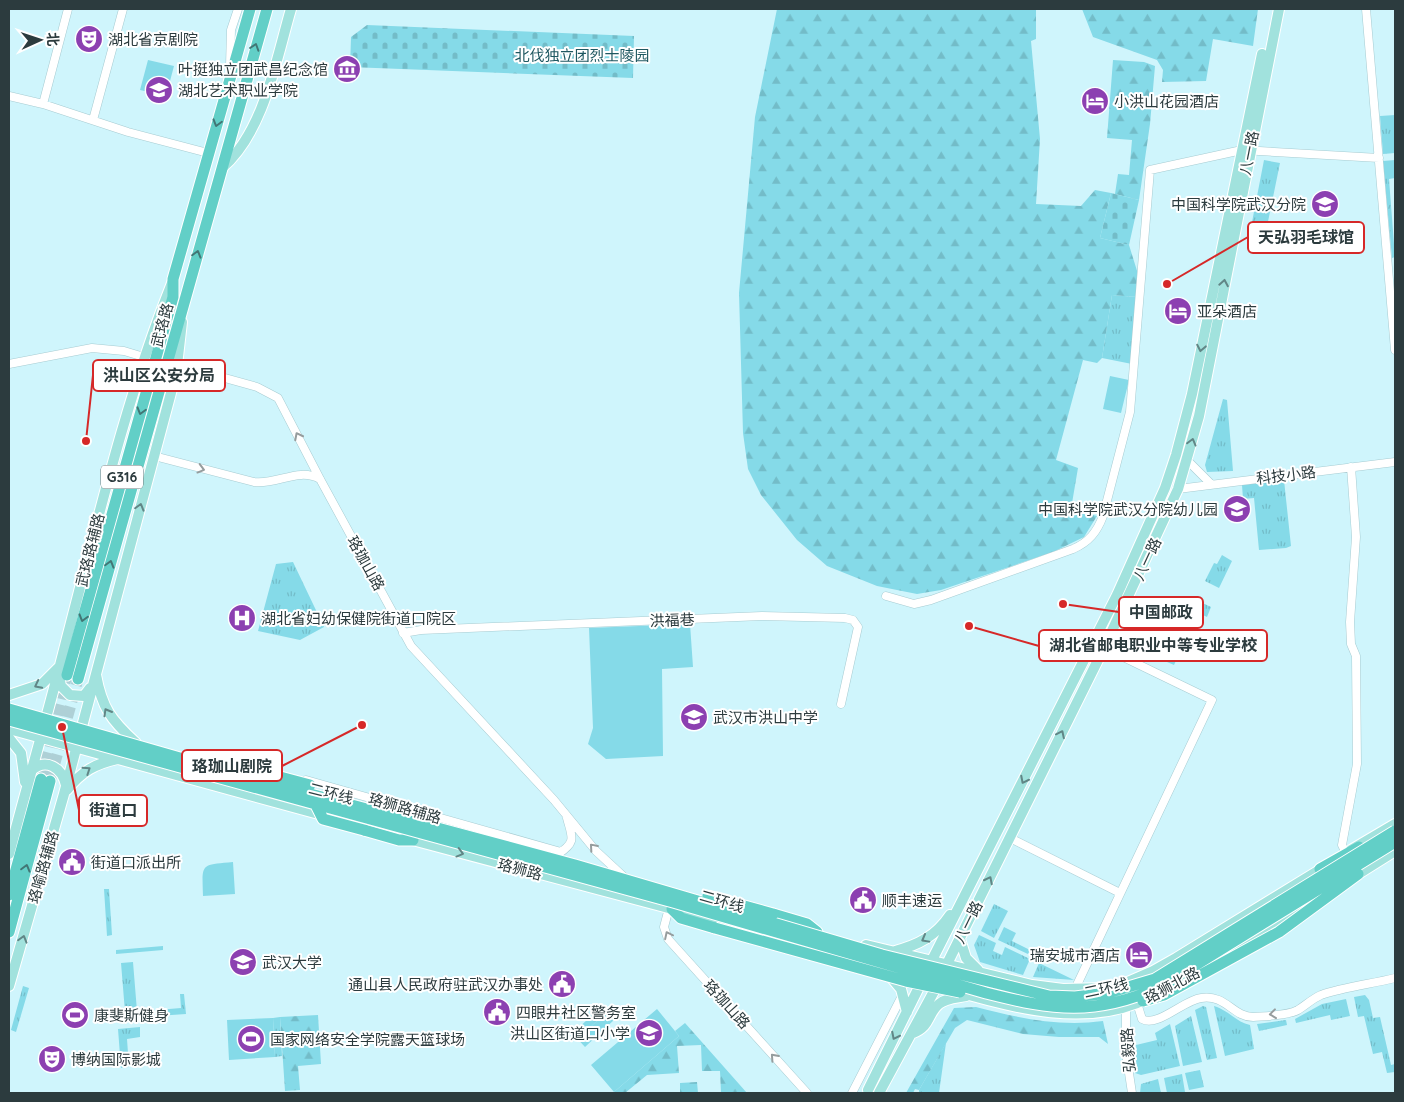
<svg xmlns="http://www.w3.org/2000/svg" width="1404" height="1102" font-family="Quicksand,'Noto Sans SC',sans-serif">
	<style>
		.grass { fill: url(#grass-tufts) }
		.forest { fill: url(#forest-firs) }
		.cemetery { fill: url(#cemetery-stones) }
		.green { fill: #85dae8 }
		.lines { fill: none; stroke-linecap: round; stroke-linejoin: round }
		.highway-tunnel { stroke: #aed0d6; stroke-width: 11; stroke-dasharray: 11 5.5; stroke-linecap: butt }
		.minor-casing { stroke: #a7ccd2; stroke-width: 9 }
		.major-casing { stroke: #fff; stroke-width: 12 }
		.highway-casing { stroke: #fff; stroke-width: 13 }
		.minor { stroke: #fff; stroke-width: 8 }
		.major { stroke: #a1e2dd; stroke-width: 10 }
		.highway { stroke: #62cfc7; stroke-width: 11 }
		.highway-bridge-casing { stroke: #fff; stroke-width: 13; stroke-linecap: butt }
		.highway-bridge { stroke: #62cfc7; stroke-width: 11 }
		.oneway { stroke: #427675 }
		.oneway2 { stroke: #618686 }
		.oneway3 { stroke: #969d9e }
		.labels { text-anchor: middle; dominant-baseline: central; stroke-width: 4; stroke-linejoin: round; paint-order: stroke }
		.shield { fill: #fff; stroke: #6b7678; stroke-width: 1 }
		.shield-label { font-size: 14px; font-weight: bold; fill: #2c3b3e }
		.poi-label { font-size: 15px; fill: #2c3b3e; stroke: #fff; text-anchor: start }
		.park-label { font-size: 15px; fill: #1f5861; stroke: #fff }
		.street-label { font-size: 15px; fill: #2c3b3e; stroke: #fff }
		.leader { fill: none; stroke: #d62828; stroke-width: 2 }
		.callout-dot { fill: #d62828; stroke: #fff; stroke-width: 2 }
		.callout { fill: #fff; stroke: #d62828; stroke-width: 2 }
		.callout-label { font-size: 16px; text-anchor: middle; font-weight: bold; fill: #2c3b3e }
	</style>
	<defs>
		<pattern id="grass-tufts" width="24" height="20" patternUnits="userSpaceOnUse" patternTransform="scale(1.25)"><rect width="24" height="20" fill="#85dae8"/><path d="M3 7l-1-3M5 7V3M7 7l1-3M15 17l-1-3M17 17v-4M19 17l1-3" fill="none" stroke="#73bcc8"/></pattern>
		<pattern id="forest-firs" width="22" height="20" patternUnits="userSpaceOnUse" patternTransform="scale(1.25)"><rect width="22" height="20" fill="#85dae8"/><path d="M5 1l3.5 6h-7zM16 11l3.5 6h-7z" fill="#73bcc8"/></pattern>
		<pattern id="cemetery-stones" width="16" height="16" patternUnits="userSpaceOnUse" patternTransform="scale(1.25)"><rect width="16" height="16" fill="#85dae8"/><path d="M2 7V4a2 2 0 0 1 4 0v3zM10 15v-3a2 2 0 0 1 4 0v3z" fill="#73bcc8"/></pattern>
	</defs>
	<rect width="100%" height="100%" fill="#cff5fc"/>
	<!-- grass -->
	<path class="grass" d="M1395 115V153L1383 154 1380 116Z
		M1264 160 1280 163 1262 251 1247 248Z
		M1395 160V178L1389 179 1395 257 1392 258 1383 161Z
		M1112 295 1137 297 1132 364 1102 358Z
		M1223 399 1227 400 1233 471 1207 472 1205 465Z
		M1284 480 1291 546 1286 548 1259 550 1254 498 1243 499 1242 485Z
		M1222 555 1232 561 1219 588 1205 581 1214 563 1217 564Z
		M293 562 324 627 300 640 258 631 276 564Z
		M1194 599 1211 607 1207 617 1189 608Z
		M1183 611 1203 620 1201 623 1195 620 1174 665 1160 659Z
		M104 889H109L112 935 107 936Z
		M994 904 1008 911 994 938 981 931Z
		M1004 927 1016 933 1012 941 1030 950 1028 954 998 940Z
		M979 935 996 943 993 951 1002 955 1005 947 1030 959 1023 975 980 962 974 945Z
		M163 946V950L116 954V950Z
		M133 962 137 1011 125 1012 121 963Z
		M1039 963 1074 980 1033 977Z
		M23 986 29 988 16 1032 11 1030Z
		M180 994H184L186 1014 157 1016V1010L181 1008Z
		M1365 995 1369 1000 1373 1018 1380 1017 1391 1065 1395 1064V1072L1387 1073 1382 1052 1373 1054 1364 1016 1358 1017 1354 997Z
		M1346 999 1350 1016 1331 1020 1330 1015 1296 1023 1295 1019 1322 1004Z
		M1203 1006 1206 1007 1217 1058 1207 1060 1195 1010Z
		M1214 1006C1228 1010 1236 1022 1250 1025L1254 1049 1225 1056Z
		M1191 1016 1202 1062 1183 1066 1175 1026Z
		M280 1017 282 1056 275 1057 273 1018Z
		M1286 1020 1287 1025 1259 1031 1257 1024Z
		M1170 1024 1180 1066 1141 1075 1135 1073 1133 1055 1137 1054 1136 1045 1157 1040 1155 1033Z
		M140 1027V1037L127 1039 129 1067 121 1068 118 1029Z
		M946 1043 939 1093H919V1090Z
		M1200 1070 1204 1087 1189 1090 1185 1073Z
		M1182 1074 1185 1092 1167 1093 1164 1078Z
		M1158 1079 1161 1093H1140L1141 1084Z"/>
	<!-- forest -->
	<path class="forest" d="M777 9H1036V39L1031 41 1040 139 1036 204 1081 206 1095 190 1111 193 1100 238 1129 245 1138 274 1137 297 1112 295 1102 358 1097 363 1083 360 1056 460 1078 468 1071 509 1097 516 1084 537 1053 552 941 590 917 594 877 586 827 566 797 540 761 495 748 469 743 433 739 293 755 117Z
		M1082 9H1258L1253 46 1213 39 1206 81 1162 82 1163 70 1157 60 1093 37Z
		M1113 60 1144 62 1155 66 1150 124 1139 200 1115 194 1118 174 1129 175 1132 140 1107 138Z
		M976 1007C1019 1018 1059 1027 1103 1021L1108 1044 1099 1037H1059L1023 1034 967 1020 955 1028 919 1090 915 1089 913 1093H906L954 1008Z
		M597 1011 602 1016 582 1035 577 1029Z
		M318 1015 321 1064 298 1066 300 1090 285 1091 280 1017Z
		M685 1023 747 1093H721L720 1071H702L701 1045 677 1046 679 1073 647 1075 625 1093H616L614 1092 679 1036 675 1031Z
		M697 1082 698 1093H680V1083Z"/>
	<!-- cemetery -->
	<path class="cemetery" d="M367 25 634 36 633 78 350 67 351 37Z
		M1111 193 1139 200 1129 245 1100 238Z"/>
	<!-- green -->
	<path class="green" d="M148 60 174 66 166 96 140 90Z
		M1110 376 1129 380 1121 413 1103 409Z
		M690 624 693 667 662 669 663 756 606 759 588 744 593 728 589 628Z
		M233 862 235 894 203 896C202 863 200 865 233 862Z
		M602 1006 614 1020 585 1047 572 1033 577 1029 583 1034 602 1016 597 1011Z
		M657 1009 679 1036 614 1092 591 1065Z
		M273 1018 275 1057 229 1060 227 1020Z"/>
	<g class="lines">
		<!-- highway-tunnel -->
		<path class="highway-tunnel" d="M41 779 67 675
			M50 781 78 679"/>
		<!-- minor casing -->
		<g class="minor-casing">
			<path id="minor" d="M1366 9 1395 350
				M230 66 231 30 238 9
				M9 96 43 104 128 132 208 153
				M43 104 68 9
				M93 120 123 9
				M9 364 92 348 124 351 144 357
				M178 365 257 387 278 398 320 479 411 646 554 800 596 851 623 876
				M154 456 254 482C278 485 298 467 320 479
				M1187 460 1211 484
				M1178 489 1395 462
				M886 596 914 604 931 600 1073 549C1089 542 1097 532 1103 516L1130 412 1150 170 1242 150 1379 158
				M403 633 421 630 762 616 845 618 853 620 858 627 841 704
				M227 768 230 759 259 767
				M306 780 561 852
				M1010 838 1120 893
				M1346 853 1342 845 1357 764 1356 656 1351 644 1350 622 1356 537 1351 467
				M558 854C577 842 572 837 567 818
				M669 908 664 927 668 939 807 1093
				M1075 989 1212 700 1092 642
				M1137 1003 1142 1019C1157 1028 1184 1000 1201 998 1226 994 1233 1017 1253 1017 1265 1016 1287 1016 1298 1010 1306 1005 1312 999 1321 995 1344 987 1371 984 1395 978
				M1126 1006V1053L1132 1093
				M852 1093 903 994"/>
		</g>
		<!-- major casing -->
		<g class="major-casing">
			<path id="major" d="M222 168C264 132 276 60 291 9
				M96 675C102 708 111 720 136 743
				M59 676 61 686 70 695 84 696 90 688
				M9 695 42 684 58 668
				M9 729 326 816
				M9 738 21 753 25 782
				M31 771C46 757 62 768 66 785
				M67 790C82 771 95 764 117 759
				M405 838 672 909 796 945
				M1351 850 1395 824
				M9 854C28 782 49 710 67 638 98 519 126 398 172 283
				M1352 878 1395 851
				M960 939 966 958 978 970
				M866 945 1032 985 1063 989 1106 988
				M895 951C918 945 936 936 950 915
				M1235 951 1307 906
				M929 966 1117 595 1165 488 1176 455 1192 394 1262 54
				M945 968 1104 648 1178 489 1199 416 1279 9
				M890 976 901 989 907 1012
				M1123 984 1153 971 1176 958 1326 866
				M9 986 64 794 176 374 182 322
				M952 990C1012 1008 1090 1029 1150 997
				M913 1033C931 1026 927 1014 939 1004 946 998 957 998 966 996
				M868 1090 923 979
				M879 1093 939 982"/>
		</g>
		<!-- highway casing -->
		<g class="highway-casing">
			<path id="highway" d="M67 675 173 297V279L250 9
				M78 679 267 9
				M227 768 254 770
				M364 830 399 840H413
				M1320 869 1359 847
				M9 895 41 779
				M672 909 681 918 715 928
				M773 914 807 924 817 932
				M9 932 50 781"/>
		</g>
		<!-- minor -->
		<use href="#minor" class="minor"/>
		<!-- major -->
		<use href="#major" class="major"/>
		<!-- highway -->
		<use href="#highway" class="highway"/>
		<!-- highway-bridge casing -->
		<g class="highway-bridge-casing">
			<path id="highway-bridge" d="M9 709 232 773 575 865 882 955 1049 996 1075 997 1108 993 1155 979 1395 831
				M9 720 673 902 986 993C1053 1010 1095 1016 1160 987L1395 842
				M254 770 310 785
				M316 805 323 819 364 830
				M708 896 773 914
				M715 928 906 981 960 992
				M1143 1001 1164 995 1279 932 1358 874"/>
		</g>
		<!-- highway-bridge -->
		<use href="#highway-bridge" class="highway-bridge"/>
	</g>
	<!-- one-way arrows -->
	<defs><path id="oneway-chevron" d="M-2-3.5L2.5 0L-2 3.5" fill="none" stroke-width="1.6" stroke-linecap="round" stroke-linejoin="round" transform="scale(1.25)"/></defs>
	<g class="oneway">
		<use href="#oneway-chevron" transform="translate(255 47) rotate(-72)"/>
		<use href="#oneway-chevron" transform="translate(217 123) rotate(106)"/>
		<use href="#oneway-chevron" transform="translate(197 254) rotate(-74)"/>
		<use href="#oneway-chevron" transform="translate(141 411) rotate(106)"/>
		<use href="#oneway-chevron" transform="translate(110 564) rotate(-74)"/>
		<use href="#oneway-chevron" transform="translate(83 618) rotate(106)"/>
		<use href="#oneway-chevron" transform="translate(26 868) rotate(-75)"/>
	</g>
	<g class="oneway2">
		<use href="#oneway-chevron" transform="translate(1224 283) rotate(-80)"/>
		<use href="#oneway-chevron" transform="translate(1201 348) rotate(101)"/>
		<use href="#oneway-chevron" transform="translate(1192 442) rotate(-75)"/>
		<use href="#oneway-chevron" transform="translate(140 507) rotate(-74)"/>
		<use href="#oneway-chevron" transform="translate(38 685) rotate(153)"/>
		<use href="#oneway-chevron" transform="translate(107 712) rotate(-120)"/>
		<use href="#oneway-chevron" transform="translate(1061 734) rotate(-64)"/>
		<use href="#oneway-chevron" transform="translate(87 770) rotate(-34)"/>
		<use href="#oneway-chevron" transform="translate(1024 780) rotate(117)"/>
		<use href="#oneway-chevron" transform="translate(460 853) rotate(15)"/>
		<use href="#oneway-chevron" transform="translate(989 880) rotate(-63)"/>
		<use href="#oneway-chevron" transform="translate(23 939) rotate(-74)"/>
		<use href="#oneway-chevron" transform="translate(925 939) rotate(151)"/>
		<use href="#oneway-chevron" transform="translate(895 1036) rotate(117)"/>
	</g>
	<g class="oneway3">
		<use href="#oneway-chevron" transform="translate(298 436) rotate(-117)"/>
		<use href="#oneway-chevron" transform="translate(201 469) rotate(15)"/>
		<use href="#oneway-chevron" transform="translate(593 847) rotate(-131)"/>
		<use href="#oneway-chevron" transform="translate(668 935) rotate(-116)"/>
		<use href="#oneway-chevron" transform="translate(1273 1014) rotate(173)"/>
		<use href="#oneway-chevron" transform="translate(774 1057) rotate(-132)"/>
	</g>
	<!-- icons -->
	<defs>
		<g id="theatre-disc" transform="scale(1.4375)"><circle r="9.5" fill="#8c40b1" stroke="#fff"/><path d="M-5-5.5Q0-4 5-5.5V0Q5 5 0 6Q-5 5-5 0ZM-3.3-2.5H-1v1.5H-3.3ZM1-2.5H3.3v1.5H1ZM-2.8 1Q0 5.5 2.8 1Z" fill="#fff"/></g>
		<g id="museum-disc" transform="scale(1.4375)"><circle r="9.5" fill="#8c40b1" stroke="#fff"/><path d="M0-6L6-3V-2H-6V-3ZM-5-1h2V3h-2ZM-1-1h2V3h-2ZM3-1h2V3H3ZM-6 4H6V6H-6Z" fill="#fff"/></g>
		<g id="university-disc" transform="scale(1.4375)"><circle r="9.5" fill="#8c40b1" stroke="#fff"/><path d="M0-5L7-2L0 1L-7-2ZM-4 1L0 2.5L4 1V4Q0 6-4 4Z" fill="#fff"/></g>
		<g id="hotel-disc" transform="scale(1.4375)"><circle r="9.5" fill="#8c40b1" stroke="#fff"/><path d="M-6-4.5h1.5V1H6V5H4.5V3h-9V5H-6ZM-4 0a1.8 1.8 0 1 1 3.6 0ZM.5 0V-2.5h3Q6-2.5 6 0Z" fill="#fff"/></g>
		<g id="school-disc" transform="scale(1.4375)"><circle r="9.5" fill="#8c40b1" stroke="#fff"/><path d="M0-5L7-2L0 1L-7-2ZM-4 1L0 2.5L4 1V4Q0 6-4 4Z" fill="#fff"/></g>
		<g id="hospital-disc" transform="scale(1.4375)"><circle r="9.5" fill="#8c40b1" stroke="#fff"/><path d="M-5-5h3v3.5h4V-5h3V5h-3V1.5h-4V5h-3Z" fill="#fff"/></g>
		<g id="civic-disc" transform="scale(1.4375)"><circle r="9.5" fill="#8c40b1" stroke="#fff"/><path d="M-.6-6.5H3V-4.5H.6V-3L4-1V1h2V6H-6V1h2V-1L-.6-3ZM-1.2 2.5V6h2.4V2.5Z" fill="#fff"/></g>
		<g id="stadium-disc" transform="scale(1.4375)"><circle r="9.5" fill="#8c40b1" stroke="#fff"/><path d="M0-5a6.5 5 0 1 0 0 10a6.5 5 0 1 0 0-10ZM-3.5-1.8h7v3.6h-7Z" fill="#fff"/></g>
	</defs>
	<g fill-rule="evenodd">
		<use href="#theatre-disc" x="89" y="39"/>
		<use href="#museum-disc" x="347" y="69"/>
		<use href="#university-disc" x="159" y="90"/>
		<use href="#hotel-disc" x="1095" y="101"/>
		<use href="#university-disc" x="1325" y="204"/>
		<use href="#hotel-disc" x="1178" y="311"/>
		<use href="#school-disc" x="1237" y="509"/>
		<use href="#hospital-disc" x="242" y="618"/>
		<use href="#school-disc" x="694" y="717"/>
		<use href="#civic-disc" x="72" y="862"/>
		<use href="#civic-disc" x="863" y="900"/>
		<use href="#hotel-disc" x="1139" y="955"/>
		<use href="#university-disc" x="243" y="962"/>
		<use href="#civic-disc" x="562" y="984"/>
		<use href="#civic-disc" x="497" y="1012"/>
		<use href="#stadium-disc" x="75" y="1015"/>
		<use href="#school-disc" x="649" y="1033"/>
		<use href="#stadium-disc" x="251" y="1039"/>
		<use href="#theatre-disc" x="52" y="1059"/>
	</g>
	<g class="labels">
		<!-- shield labels -->
		<rect class="shield" x="101" y="465.5" width="42" height="23" rx="4"/>
		<g class="shield-label">
			<text x="122" y="477">G316</text>
		</g>
		<!-- poi labels -->
		<g class="poi-label">
			<text x="108" y="39">湖北省京剧院</text>
			<text x="328" y="69" text-anchor="end">叶挺独立团武昌纪念馆</text>
			<text x="178" y="90">湖北艺术职业学院</text>
			<text x="1114" y="101">小洪山花园酒店</text>
			<text x="1306" y="204" text-anchor="end">中国科学院武汉分院</text>
			<text x="1197" y="311">亚朵酒店</text>
			<text x="1218" y="509" text-anchor="end">中国科学院武汉分院幼儿园</text>
			<text x="261" y="618">湖北省妇幼保健院街道口院区</text>
			<text x="713" y="717">武汉市洪山中学</text>
			<text x="91" y="862">街道口派出所</text>
			<text x="882" y="900">顺丰速运</text>
			<text x="1120" y="955" text-anchor="end">瑞安城市酒店</text>
			<text x="262" y="962">武汉大学</text>
			<text x="543" y="984" text-anchor="end">通山县人民政府驻武汉办事处</text>
			<text x="516" y="1012">四眼井社区警务室</text>
			<text x="94" y="1015">康斐斯健身</text>
			<text x="630" y="1033" text-anchor="end">洪山区街道口小学</text>
			<text x="270" y="1039">国家网络安全学院露天篮球场</text>
			<text x="71" y="1059">博纳国际影城</text>
		</g>
		<!-- park labels -->
		<g class="park-label">
			<text x="582" y="55">北伐独立团烈士陵园</text>
		</g>
		<!-- street labels -->
		<g class="street-label">
			<text transform="translate(1249 153) rotate(-79)">八一路</text>
			<text transform="translate(162 325) rotate(-75)">武珞路</text>
			<text transform="translate(1286 475) rotate(-7)">科技小路</text>
			<text transform="translate(90 550) rotate(-76)">武珞路辅路</text>
			<text transform="translate(1147 559) rotate(-65)">八一路</text>
			<text transform="translate(366 563) rotate(61)">珞珈山路</text>
			<text transform="translate(672 620) rotate(-2)">洪福巷</text>
			<text transform="translate(331 793) rotate(14)">二环线</text>
			<text transform="translate(405 808) rotate(16)">珞狮路辅路</text>
			<text transform="translate(43 867) rotate(-74)">珞喻路辅路</text>
			<text transform="translate(520 869) rotate(15)">珞狮路</text>
			<text transform="translate(722 901) rotate(16)">二环线</text>
			<text transform="translate(968 922) rotate(-64)">八一路</text>
			<text transform="translate(1172 985) rotate(-28)">珞狮北路</text>
			<text transform="translate(1106 988) rotate(-12)">二环线</text>
			<text transform="translate(727 1004) rotate(48)">珞珈山路</text>
			<text transform="translate(1128 1050) rotate(-94)">弘毅路</text>
		</g>
	</g>
	<!-- callouts -->
	<path class="leader" d="M1167 284L1248 237M86 441L93 375M1063 604L1119 612M969 626L1039 646M362 725L282 766M62 727L79 810"/>
	<g class="callout-dot">
		<circle cx="1167" cy="284" r="5"/>
		<circle cx="86" cy="441" r="5"/>
		<circle cx="1063" cy="604" r="5"/>
		<circle cx="969" cy="626" r="5"/>
		<circle cx="362" cy="725" r="5"/>
		<circle cx="62" cy="727" r="5"/>
	</g>
	<g class="callout">
		<rect x="1248" y="222" width="116" height="31" rx="5"/>
		<rect x="93" y="360" width="132" height="31" rx="5"/>
		<rect x="1119" y="597" width="84" height="31" rx="5"/>
		<rect x="1039" y="630" width="228" height="31" rx="5"/>
		<rect x="182" y="750" width="100" height="31" rx="5"/>
		<rect x="79" y="795" width="68" height="31" rx="5"/>
	</g>
	<g class="callout-label">
		<text x="1306" y="243">天弘羽毛球馆</text>
		<text x="159" y="381">洪山区公安分局</text>
		<text x="1161" y="618">中国邮政</text>
		<text x="1153" y="651">湖北省邮电职业中等专业学校</text>
		<text x="232" y="772">珞珈山剧院</text>
		<text x="113" y="816">街道口</text>
	</g>
	<!-- border -->
	<rect width="1404" height="1102" fill="none" stroke="#2c3b3e" stroke-width="20"/>
	<!-- north arrow -->
	<g transform="translate(40 40) rotate(87)" stroke="#ffffff" stroke-width="4" paint-order="stroke">
	<path d="M0-4L9 19L0 12L-9 19Z" fill="#2c3b3e"/>
	<text y="-8" font-size="14" font-weight="bold" text-anchor="middle" fill="#2c3b3e">北</text>
	</g>
</svg>
